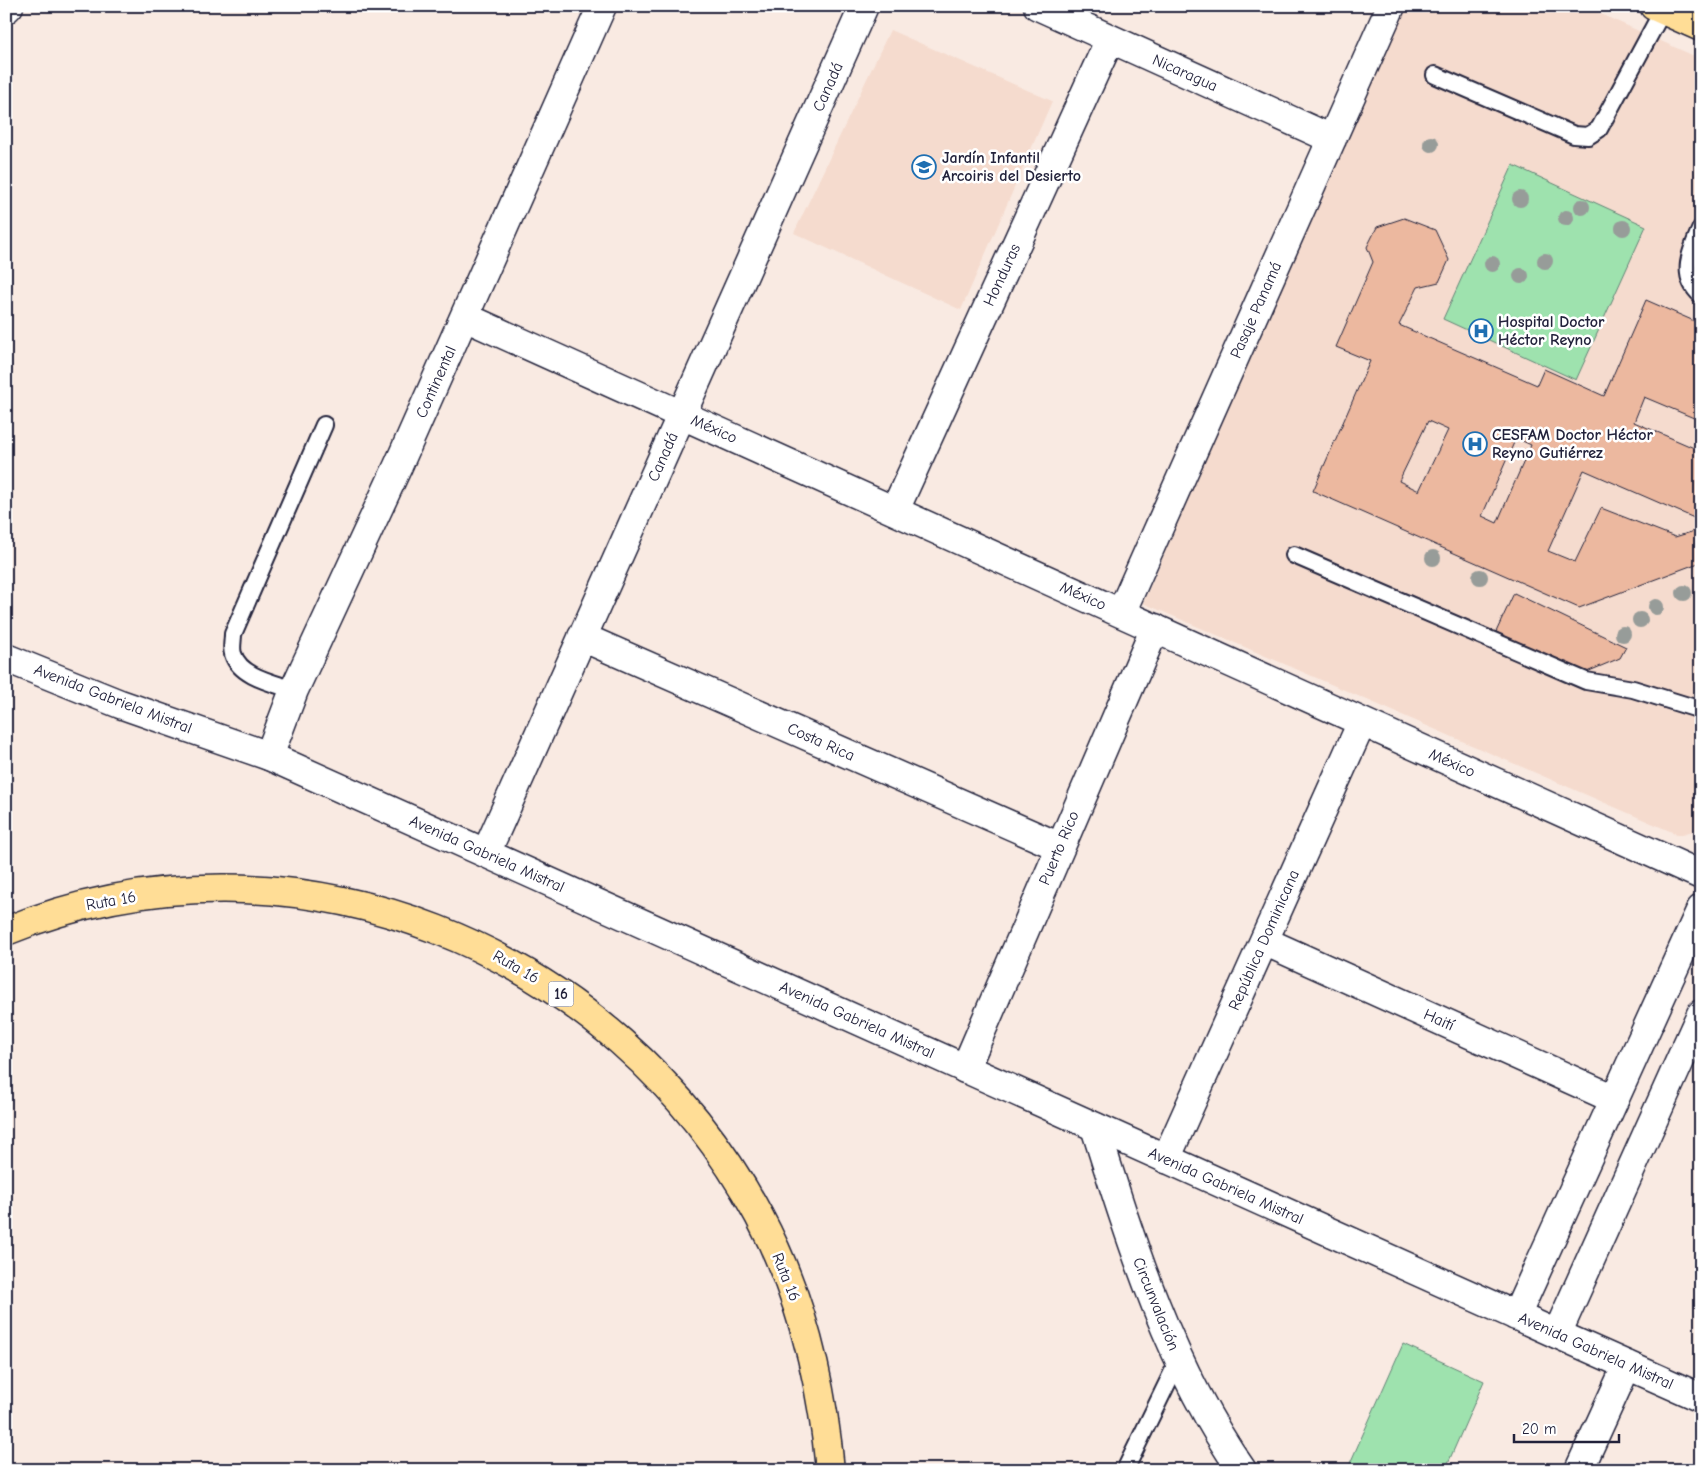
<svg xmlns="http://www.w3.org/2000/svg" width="1707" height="1476" font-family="'Comic Neue',sans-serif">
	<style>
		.built { fill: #f5dbce }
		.green { fill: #9ee2ae; stroke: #608274 }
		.building { fill: #ecb89f; stroke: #22223b; fill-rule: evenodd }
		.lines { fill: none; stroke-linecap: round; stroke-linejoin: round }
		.lane-casing { stroke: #22223b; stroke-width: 20 }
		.street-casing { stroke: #22223b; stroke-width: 31 }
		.secondary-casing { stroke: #22223b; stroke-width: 31 }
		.primary-casing { stroke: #22223b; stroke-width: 31 }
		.highway-casing { stroke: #22223b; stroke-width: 31 }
		.lane { stroke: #fff; stroke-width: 16 }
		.street { stroke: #fff; stroke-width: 28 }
		.secondary { stroke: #fff; stroke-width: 28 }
		.primary { stroke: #ffdd96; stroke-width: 28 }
		.highway { stroke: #ffdd96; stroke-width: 28 }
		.tree { fill: #979c99 }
		.labels { text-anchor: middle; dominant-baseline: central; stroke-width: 5; stroke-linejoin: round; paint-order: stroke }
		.shield { fill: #fff; stroke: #646476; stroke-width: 1 }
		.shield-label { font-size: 15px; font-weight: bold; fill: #22223b }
		.street-label { font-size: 16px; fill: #22223b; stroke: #fff }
		.poi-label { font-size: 16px; font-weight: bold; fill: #22223b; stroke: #fff; text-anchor: start }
	</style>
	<rect width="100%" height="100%" fill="#f9eae2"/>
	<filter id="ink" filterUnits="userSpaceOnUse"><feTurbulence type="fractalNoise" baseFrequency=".02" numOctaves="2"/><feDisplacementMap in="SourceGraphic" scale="10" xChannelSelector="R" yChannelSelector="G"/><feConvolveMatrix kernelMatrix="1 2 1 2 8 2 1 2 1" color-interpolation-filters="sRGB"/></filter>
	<g filter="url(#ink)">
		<!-- built -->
		<path class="built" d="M1403 6H1583L1701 59 1700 829 1679 835 1143 603Z
			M890 30 1052 101 961 310 794 233Z"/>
		<!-- green -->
		<path class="green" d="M1513 165 1646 226 1576 380 1443 319Z
			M1403 1344 1484 1381 1445 1470H1347Z"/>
		<!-- building -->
		<path class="building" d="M1404 218 1435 230 1449 260 1439 282 1418 287 1399 325 1537 385 1544 369 1604 396 1646 300 1701 324V421L1644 397 1634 422 1701 451V521L1584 470 1548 551 1575 562 1601 508 1675 537 1701 529V562L1579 608 1313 491 1370 361 1336 347 1373 262 1367 247 1377 227ZM1428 421 1448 430 1419 491 1399 481ZM1516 438 1531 445 1497 523 1482 516Z
			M1514 593 1626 647 1620 658 1582 674 1496 632Z"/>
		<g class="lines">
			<!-- lane casing -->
			<g class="lane-casing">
				<path id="lane" d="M1435 75 1574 135 1588 136 1599 129 1663 10
					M1701 228C1691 250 1679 276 1701 295
					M1294 555 1586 681 1633 689 1701 710
					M294 690C274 683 240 677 233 654 231 648 233 641 233 634L324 425
					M1125 1470 1179 1359"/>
			</g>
			<!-- street casing -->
			<g class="street-casing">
				<path id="street" d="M1038 6 1332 139
					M465 317 1701 875
					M895 510 1110 39
					M1121 613 1391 6
					M582 637 1060 847
					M269 756 294 690 398 466 602 6
					M486 853 864 6
					M1264 941 1614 1099
					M965 1069 1155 628
					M1095 1127C1132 1245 1170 1367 1242 1470
					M1166 1159 1362 722
					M1557 1334 1701 1398
					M1579 1470 1627 1365"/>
			</g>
			<!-- secondary casing -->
			<g class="secondary-casing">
				<path id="secondary" d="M6 9 9 6
					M6 658 120 704 269 756 1557 1334 1701 1014
					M1516 1316 1701 909"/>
			</g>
			<!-- primary casing -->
			<g class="primary-casing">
				<path id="primary" d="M1654 6 1701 27"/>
			</g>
			<!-- highway casing -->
			<g class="highway-casing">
				<path id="highway" d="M6 931C292 814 616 948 759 1216 802 1296 822 1381 830 1470"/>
			</g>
			<!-- lane -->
			<use href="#lane" class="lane"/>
			<!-- street -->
			<use href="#street" class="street"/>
			<!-- secondary -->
			<use href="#secondary" class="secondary"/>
			<!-- primary -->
			<use href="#primary" class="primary"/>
			<!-- highway -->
			<use href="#highway" class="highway"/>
		</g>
		<!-- trees -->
		<g class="tree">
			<circle cx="1431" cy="144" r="8"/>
			<circle cx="1520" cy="199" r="8"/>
			<circle cx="1582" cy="207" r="8"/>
			<circle cx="1566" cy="218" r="8"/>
			<circle cx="1623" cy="228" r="8"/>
			<circle cx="1545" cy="261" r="8"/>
			<circle cx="1492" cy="264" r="8"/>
			<circle cx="1521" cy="276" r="8"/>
			<circle cx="1433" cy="558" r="8"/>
			<circle cx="1480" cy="577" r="8"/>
			<circle cx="1684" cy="593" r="8"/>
			<circle cx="1656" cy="607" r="8"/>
			<circle cx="1640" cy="620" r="8"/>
			<circle cx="1623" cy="634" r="8"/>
		</g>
	</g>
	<!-- icons -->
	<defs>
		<g id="school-ring" transform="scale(1.25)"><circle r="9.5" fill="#fff" stroke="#1f6fb2" stroke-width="1.5"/><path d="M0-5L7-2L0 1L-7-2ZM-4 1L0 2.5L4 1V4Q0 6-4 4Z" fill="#1f6fb2"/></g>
		<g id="hospital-ring" transform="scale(1.25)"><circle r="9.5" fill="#fff" stroke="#1f6fb2" stroke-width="1.5"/><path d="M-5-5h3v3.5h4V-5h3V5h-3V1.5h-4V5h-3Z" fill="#1f6fb2"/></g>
	</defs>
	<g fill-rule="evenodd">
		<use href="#school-ring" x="924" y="167"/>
		<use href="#hospital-ring" x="1481" y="331"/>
		<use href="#hospital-ring" x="1475" y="444"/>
	</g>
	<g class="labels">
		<!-- shield labels -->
		<rect class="shield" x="548.5" y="981.5" width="25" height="25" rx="4"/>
		<g class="shield-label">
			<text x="561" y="994">16</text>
		</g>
		<!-- street labels -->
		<g class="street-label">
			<text transform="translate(1185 73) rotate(24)">Nicaragua</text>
			<text transform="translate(828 87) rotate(-66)">Canadá</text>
			<text transform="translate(1002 275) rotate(-65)">Honduras</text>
			<text transform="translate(1256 310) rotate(-66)">Pasaje Panamá</text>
			<text transform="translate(436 382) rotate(-66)">Continental</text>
			<text transform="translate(714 429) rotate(24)">México</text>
			<text transform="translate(663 457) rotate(-66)">Canadá</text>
			<text transform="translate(1083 596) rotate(24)">México</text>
			<text transform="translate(113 699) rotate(21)">Avenida Gabriela Mistral</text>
			<text transform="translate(821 742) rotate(24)">Costa Rica</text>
			<text transform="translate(1452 763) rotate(24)">México</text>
			<text transform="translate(1059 848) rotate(-67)">Puerto Rico</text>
			<text transform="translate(487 854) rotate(24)">Avenida Gabriela Mistral</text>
			<text transform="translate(111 901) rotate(-10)">Ruta 16</text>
			<text transform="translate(1264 940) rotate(-66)">República Dominicana</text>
			<text transform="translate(516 967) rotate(30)">Ruta 16</text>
			<text transform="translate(857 1020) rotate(24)">Avenida Gabriela Mistral</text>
			<text transform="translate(1439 1020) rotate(24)">Haití</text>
			<text transform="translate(1226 1186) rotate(24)">Avenida Gabriela Mistral</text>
			<text transform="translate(786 1277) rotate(68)">Ruta 16</text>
			<text transform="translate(1156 1304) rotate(68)">Circunvalación</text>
			<text transform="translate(1596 1351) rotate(24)">Avenida Gabriela Mistral</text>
		</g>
		<!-- poi labels -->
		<g class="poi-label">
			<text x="942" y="158">Jardín Infantil<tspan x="942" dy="18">Arcoiris del Desierto</tspan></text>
			<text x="1498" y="322">Hospital Doctor<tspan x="1498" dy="18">Héctor Reyno</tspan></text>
			<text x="1492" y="435">CESFAM Doctor Héctor<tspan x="1492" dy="18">Reyno Gutiérrez</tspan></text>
		</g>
	</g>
	<!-- margin -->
	<rect width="1707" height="1476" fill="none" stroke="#fff" stroke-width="25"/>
	<rect x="12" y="12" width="1682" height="1451" fill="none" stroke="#22223b" stroke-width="2" filter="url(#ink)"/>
	<!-- scale -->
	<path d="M1514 1434v8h105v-8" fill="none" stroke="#22223b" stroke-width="2.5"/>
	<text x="1522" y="1434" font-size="15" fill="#22223b" stroke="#ffffff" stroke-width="4" paint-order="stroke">20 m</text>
</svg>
